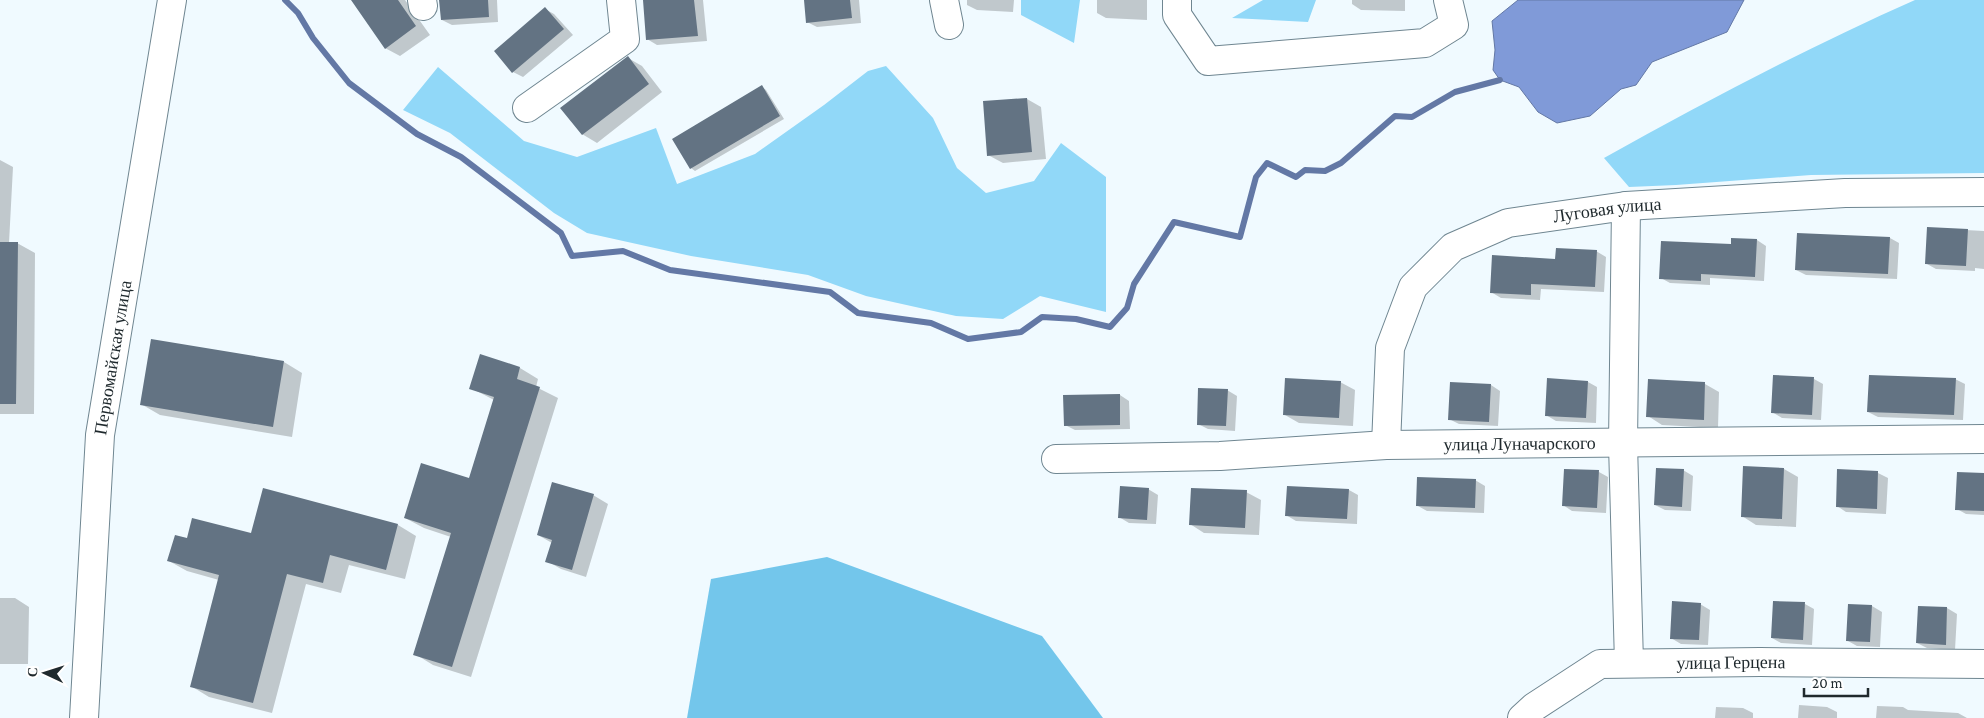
<svg xmlns="http://www.w3.org/2000/svg" width="1984" height="718" font-family="'Crimson Pro',serif">
	<style>
		.green { fill: #91d8f8 }
		.forest { fill: #73c6eb }
		.water { fill: #809ad8; stroke: #6378a5 }
		.shadow { fill: #0003 }
		.lines { fill: none; stroke-linecap: round; stroke-linejoin: round }
		.stream { stroke: #6378a5; stroke-width: 6 }
		.building { fill: #637383 }
		.minor-casing { stroke: #6f8691; stroke-width: 30 }
		.minor { stroke: #fff; stroke-width: 28 }
		.labels { text-anchor: middle; dominant-baseline: central; stroke-width: 4; stroke-linejoin: round; paint-order: stroke }
		.street-label { font-size: 18px; fill: #1f292d; stroke: #fff }
	</style>
	<rect width="100%" height="100%" fill="#f0faff"/>
	<!-- green -->
	<path class="green" d="M1021 0H1080L1074 43 1021 15Z
		M1263 0H1316L1308 22 1232 18Z
		M1915 0H1984V173L1811 175 1676 185 1629 187 1604 158C1706 101 1809 47 1915 0Z
		M886 66 933 118 957 168 986 193 1034 181 1061 143 1106 177V312L1040 296 1003 319 956 316 866 296 808 275 691 256 587 233 554 213 450 133 403 110 438 67 524 141 577 157 656 128 677 184 755 154 824 105 868 71Z"/>
	<!-- forest -->
	<path class="forest" d="M827 557 1042 636 1103 718H687L711 579Z"/>
	<!-- water -->
	<path class="water" d="M1518 0H1744L1727 32 1652 62 1636 85 1621 89 1590 116 1557 123 1538 112 1519 87 1500 80 1493 70 1495 50 1492 21Z"/>
	<!-- shadow -->
	<path class="shadow" d="M359 0H405L430 35 400 56 385 48Z
		M441 0H497L498 22 452 25 442 20Z
		M644 0H703L707 41 657 45 647 39Z
		M805 0H859L861 23 817 27 807 22Z
		M967 0H1014L1013 12 977 10 967 5Z
		M1097 0H1147V20L1106 18 1097 13Z
		M1352 0H1405V11L1361 10 1352 4Z
		M545 9 554 14 573 35 523 77 513 72Z
		M628 58 642 66 662 92 597 143 582 134Z
		M762 87 766 90 784 119 695 171 691 168Z
		M1027 99 1041 107 1046 159 1003 163 988 155Z
		M0 160 13 167 9 243H17L35 253 34 414H0Z
		M1928 228 1984 231V269L1975 268V271L1936 269 1927 264Z
		M1890 238 1899 243 1897 279 1806 275 1796 270Z
		M1757 240 1766 246 1764 281 1710 278V285L1670 283 1661 278 1732 246Z
		M1596 251 1606 257 1604 292 1541 289 1540 300 1501 298 1491 292 1556 260Z
		M152 340 284 362 302 373 292 437 160 415 141 404Z
		M481 356 520 368 538 379 536 387 558 398 471 677 433 665 415 654 451 537 424 528 405 518 469 480 494 400 471 388Z
		M1814 379 1823 384 1821 420 1782 418 1772 412Z
		M1955 379 1965 384 1963 420 1878 417 1868 412Z
		M1649 381 1705 384 1719 392 1718 428 1662 425 1648 416Z
		M1340 382 1355 390 1353 426 1299 423 1285 415Z
		M1588 382 1597 387 1596 423 1556 421 1546 415Z
		M1491 385 1500 391 1498 426 1459 424 1449 419Z
		M1227 390 1237 396 1235 431 1208 429 1198 424Z
		M1120 395 1129 401 1130 429 1075 430 1065 425Z
		M1744 467 1784 469 1798 477 1796 527 1756 525 1742 516Z
		M1683 470 1693 476 1691 511 1665 510 1655 505Z
		M1839 471 1878 473 1888 478 1886 514 1846 512 1837 506Z
		M1599 472 1608 477 1606 513 1572 511 1563 505Z
		M1984 475V515L1966 514 1957 509Z
		M1475 480 1485 486 1484 513 1427 511 1418 506Z
		M1148 489 1158 495 1156 524 1129 523 1119 517Z
		M264 490 398 525 416 536 405 579 349 565 341 593 306 584 272 713 209 697 191 686 219 580 187 571 169 561 188 540 252 535Z
		M1349 490 1358 495 1357 524 1296 521 1286 515Z
		M1246 492 1261 500 1259 535 1204 533 1190 524Z
		M593 495 608 504 586 577 561 569 547 561 552 543 538 535Z
		M0 598H15L29 607 28 664H0Z
		M1700 604 1710 610 1708 645 1681 644 1671 638Z
		M1805 604 1814 609 1812 645 1781 643 1772 638Z
		M1849 605 1872 606 1882 612 1880 647 1857 646 1848 641Z
		M1919 607 1947 608 1957 614 1955 650 1927 648 1917 643Z
		M1799 705 1827 707 1837 712V718H1798Z
		M1877 706 1903 707 1908 710 1958 713 1967 718H1876Z
		M1716 707 1743 708 1753 713V718H1715Z"/>
	<g class="lines">
		<!-- stream -->
		<path class="stream" d="M285 0 298 13 313 38 349 83 417 134 461 157 561 233 572 256 623 251 670 270 830 292 858 313 931 323 968 339 1021 332 1042 317 1076 319 1110 327 1127 308 1134 284 1174 222 1240 237 1256 177 1267 163 1296 177 1305 170 1325 171 1341 163 1395 116 1412 117 1455 92 1500 80"/>
	</g>
	<!-- building -->
	<path class="building" d="M351 0H398L416 26 385 49Z
		M439 0H488L489 17 441 20Z
		M643 0H694L698 36 646 40Z
		M804 0H850L852 18 806 23Z
		M545 7 564 29 512 73 494 51Z
		M628 56 649 84 582 135 560 108Z
		M762 85 780 116 690 169 672 139Z
		M1027 98 1032 152 987 156 983 101Z
		M1927 227 1968 229 1966 266 1925 264Z
		M1797 233 1890 237 1888 274 1795 270Z
		M1731 238 1757 239 1755 277 1701 274V281L1659 279 1661 241 1731 244Z
		M0 242H18L16 404H0Z
		M1556 248 1597 250 1595 287 1531 284V295L1490 293 1492 255 1555 259Z
		M151 339 284 361 273 427 140 405Z
		M480 354 520 367 517 379 540 387 452 667 413 655 451 533 404 518 421 463 469 478 494 397 469 389Z
		M1773 375 1814 377 1812 415 1771 413Z
		M1869 375 1956 378 1954 415 1867 412Z
		M1285 378 1341 381 1339 418 1283 415Z
		M1547 378 1588 381 1586 418 1545 416Z
		M1648 379 1705 382 1704 420 1646 417Z
		M1450 382 1491 384 1489 422 1448 420Z
		M1198 388 1228 389 1226 426 1197 425Z
		M1120 394V425L1064 426 1063 395Z
		M1743 466 1784 468 1782 519 1741 517Z
		M1656 468 1684 469 1682 507 1654 505Z
		M1564 469 1599 470 1597 508 1562 506Z
		M1837 469 1878 471 1877 509 1836 507Z
		M1957 472 1984 473V511L1955 510Z
		M1417 477 1476 479 1475 508 1416 506Z
		M552 482 594 494 572 570 545 562 552 540 537 535Z
		M1120 486 1149 488 1147 520 1118 518Z
		M1287 486 1349 489 1347 519 1285 516Z
		M263 488 398 524 386 570 330 555 323 583 287 574 253 703 190 687 219 575 167 561 175 535 187 538 192 518 251 533Z
		M1191 488 1247 490 1245 528 1189 525Z
		M1672 601 1701 603 1699 640 1670 639Z
		M1773 601 1805 602 1803 640 1771 638Z
		M1848 604 1872 605 1870 642 1846 641Z
		M1918 606 1947 607 1946 645 1916 643Z"/>
	<g class="lines">
		<!-- minor casing -->
		<g class="minor-casing">
			<g id="minor">
				<path d="M422 0 423 6"/>
				<path d="M944 0 949 25"/>
				<path d="M1177 0V15L1208 61 1425 43 1454 25 1448 0"/>
				<path d="M527 108 625 39 621 0"/>
				<path d="M1626 206 1623 444 1629 663"/>
				<path id="s1" d="M1386 445 1390 348 1413 287 1453 247 1508 223 1626 206 1845 193 1984 192"/>
				<path id="s2" d="M1056 459 1220 456 1386 445 1984 439"/>
				<path id="s3" d="M84 718 100 435 172 0"/>
				<path id="s4" d="M1522 718 1534 707 1600 664 1760 662 1984 664"/>
			</g>
		</g>
		<!-- minor -->
		<use href="#minor" class="minor"/>
	</g>
	<g class="labels">
		<!-- street labels -->
		<g class="street-label">
			<text stroke="none"><textPath href="#s1" startOffset="379">Луговая улица</textPath></text>
			<text stroke="none"><textPath href="#s3" startOffset="362">Первомайская улица</textPath></text>
			<text stroke="none"><textPath href="#s2" startOffset="464">улица Луначарского</textPath></text>
			<text stroke="none"><textPath href="#s4" startOffset="226">улица Герцена</textPath></text>
		</g>
	</g>
	<!-- north arrow -->
	<g transform="translate(45 673) rotate(274)" stroke="#ffffff" stroke-width="4" paint-order="stroke">
	<path d="M0-4L9 19L0 12L-9 19Z" fill="#1f292d"/>
	<text y="-8" font-size="14" font-weight="bold" text-anchor="middle" fill="#1f292d">С</text>
	</g>
	<!-- scale -->
	<path d="M1804 688v8h64v-8" fill="none" stroke="#1f292d" stroke-width="2.5"/>
	<text x="1812" y="688" font-size="15" fill="#1f292d" stroke="#ffffff" stroke-width="4" paint-order="stroke">20 m</text>
</svg>
